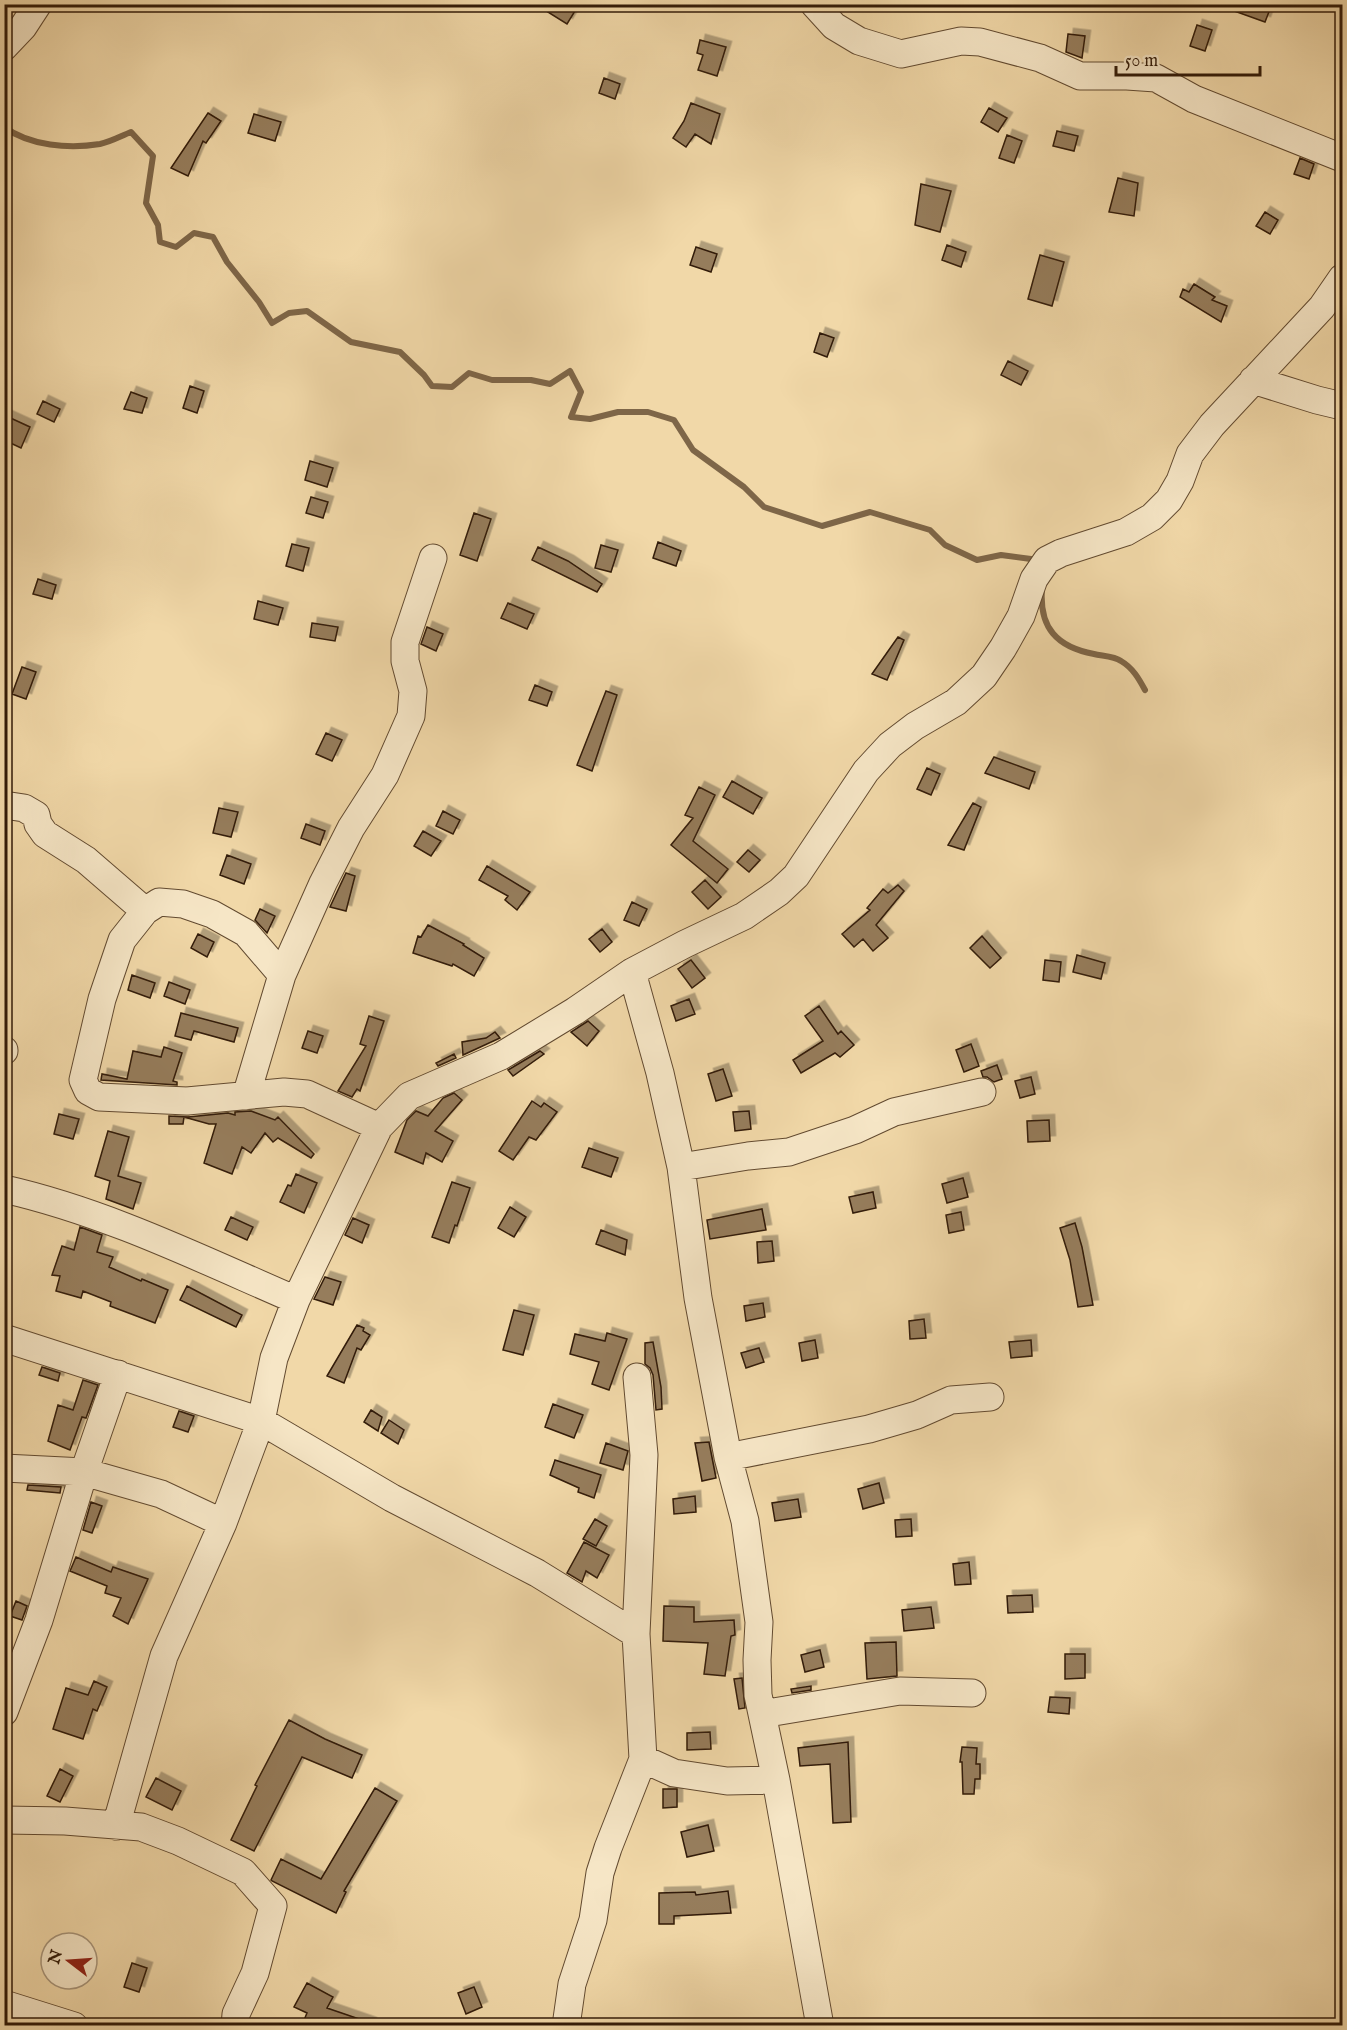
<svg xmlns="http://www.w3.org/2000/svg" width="1347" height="2030" font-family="'IM FELL English',serif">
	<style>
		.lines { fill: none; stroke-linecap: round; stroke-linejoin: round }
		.stream { stroke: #7e6648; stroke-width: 6 }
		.building { fill: #967d5b; stroke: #331b08; stroke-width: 1.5; filter: url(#shadow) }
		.minor-casing { stroke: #624a30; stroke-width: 29 }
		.minor { stroke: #f6e6c6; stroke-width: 27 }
	</style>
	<defs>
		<filter id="shadow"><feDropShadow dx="5.5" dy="-5.5" stdDeviation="0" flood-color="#0004"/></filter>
	</defs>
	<rect width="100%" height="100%" fill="#f1d8a8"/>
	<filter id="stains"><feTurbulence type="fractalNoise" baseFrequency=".00333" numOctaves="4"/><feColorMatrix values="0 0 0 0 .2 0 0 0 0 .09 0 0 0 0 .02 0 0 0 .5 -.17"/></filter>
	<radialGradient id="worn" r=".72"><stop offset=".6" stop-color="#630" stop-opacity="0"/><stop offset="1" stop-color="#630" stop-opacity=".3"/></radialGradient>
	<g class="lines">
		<!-- stream -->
		<path class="stream" d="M4 127C30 146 69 149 100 144 110 142 121 136 131 132L153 156 146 203 158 225 160 242 176 247 194 233 213 237 227 262 259 302 272 323 289 313 307 311 351 342 400 352 424 375 432 386 452 387 469 373 492 380H531L550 384 570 371 581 392 571 417 590 419 618 412H648L674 420 693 450 744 487 764 507 822 526 870 512 930 530 945 545 977 560 1001 555 1031 559 1035 564
			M1042 589C1039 628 1057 647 1094 654 1102 656 1114 656 1121 661 1133 668 1139 679 1145 690"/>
	</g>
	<!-- building -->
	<path class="building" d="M535 4H564L575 11 567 24Z
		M1223 4H1272L1265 22 1223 7Z
		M1197 25 1212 30 1205 51 1190 46Z
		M1068 34 1085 36 1082 58 1066 52Z
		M700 40 726 47 717 76 698 70 703 55 697 53Z
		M604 78 620 84 615 99 599 93Z
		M691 103 720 114 711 144 695 134 686 147 673 138 684 121Z
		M989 108 1007 118 998 132 981 122Z
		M208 113 221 121 206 143 203 141 188 176 171 168Z
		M254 114 281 122 275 141 248 133Z
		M1057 131 1078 136 1074 151 1053 146Z
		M1007 135 1022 141 1014 163 999 158Z
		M1300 158 1314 164 1309 179 1294 174Z
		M1118 178 1138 183 1134 216 1109 212Z
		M921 184 951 191 940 232 915 225Z
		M1265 212 1278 220 1270 234 1256 226Z
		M947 245 966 252 961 267 942 260Z
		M696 247 717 254 711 272 690 265Z
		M1040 255 1064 262 1052 306 1028 299Z
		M1194 284 1215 297 1212 300 1227 306 1221 322 1180 297 1183 289 1189 292Z
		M820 333 834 338 827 357 814 352Z
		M1008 361 1028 371 1021 385 1001 375Z
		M190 386 204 391 197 413 183 408Z
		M131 392 147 398 142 413 124 409Z
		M43 401 60 409 54 422 37 414Z
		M4 415 30 427 21 448 4 440Z
		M310 461 333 468 327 487 305 480Z
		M311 497 328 502 323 518 306 513Z
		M474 513 491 519 477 561 460 555Z
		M658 542 681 551 676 566 653 558Z
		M292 544 309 548 303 571 286 566Z
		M601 545 618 550 611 572 595 568Z
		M538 547 568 561 602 584 597 592 532 560Z
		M38 579 56 585 52 599 33 594Z
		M258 601 283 608 278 625 254 619Z
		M508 603 534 614 527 629 501 618Z
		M312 623 338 627 335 641 310 637Z
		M427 627 443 634 436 651 421 644Z
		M898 637 904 640 887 680 872 674Z
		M22 667 36 672 26 699 12 694Z
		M535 685 552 692 547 706 529 700Z
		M606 691 617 695 592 771 577 765Z
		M326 733 342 740 332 761 316 754Z
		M994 757 1035 772 1029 789 985 773Z
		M927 768 940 774 931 795 917 789Z
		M732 781 762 798 753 814 723 797Z
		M699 787 715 795 693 841 728 869 717 883 671 845 693 818 685 815Z
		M973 803 981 807 964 850 948 845Z
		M219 808 238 812 231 837 213 833Z
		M443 811 460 820 453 834 436 826Z
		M306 824 325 831 320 845 301 838Z
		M423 831 441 841 431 856 414 846Z
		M748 850 760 860 749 872 737 862Z
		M227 855 251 864 244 884 220 875Z
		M487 866 530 892 517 910 505 900 508 896 479 880Z
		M346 873 355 876 346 911 330 907Z
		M705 880 721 897 708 909 692 892Z
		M898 885 904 891 876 925 888 938 873 951 863 939 854 947 842 934 870 910 867 908 883 889 888 893Z
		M632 902 647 909 639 926 624 920Z
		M260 909 275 916 267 933 255 920Z
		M428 925 464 944 463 945 484 958 474 976 453 964 452 966 413 953 418 936 421 937Z
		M602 929 612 942 600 952 589 939Z
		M198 934 214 942 207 957 191 948Z
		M982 936 1001 958 990 968 970 948Z
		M1077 955 1105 963 1101 979 1073 972Z
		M691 960 705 978 692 988 678 969Z
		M1045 960 1061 962 1059 982 1043 980Z
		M132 975 155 983 150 998 128 990Z
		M169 982 190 990 185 1004 164 996Z
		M689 999 695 1014 676 1021 671 1006Z
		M819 1006 838 1034 841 1031 854 1045 840 1057 835 1053 801 1073 793 1060 823 1041 805 1016Z
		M181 1013 238 1028 234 1042 194 1031 191 1040 175 1036Z
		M369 1016 384 1021 360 1091 357 1089 352 1097 338 1091 366 1046 360 1044Z
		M588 1021 599 1031 587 1046 571 1032Z
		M308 1031 323 1036 317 1053 302 1048Z
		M495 1032 500 1038 463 1055 462 1042 486 1038Z
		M971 1044 979 1066 964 1072 956 1050Z
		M164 1047 182 1053 173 1081 177 1082V1085L101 1080 102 1074 127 1079 133 1051 161 1057Z
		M540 1051 544 1054 513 1076 508 1070Z
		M454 1054 456 1058 438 1066 436 1063Z
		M997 1065 1002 1079 994 1082 987 1077H983L981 1071Z
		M723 1069 732 1096 716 1101 708 1074Z
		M1031 1077 1035 1094 1020 1098 1015 1081Z
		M454 1093 462 1100 435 1131 453 1141 442 1162 426 1153 423 1164 395 1152 407 1120 416 1111 428 1116 443 1098Z
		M532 1101 541 1107 544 1103 557 1112 536 1140 529 1137 513 1160 499 1151Z
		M251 1111 275 1120 278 1117 314 1154 311 1158 278 1138 273 1142 265 1133 251 1153 242 1147 232 1174 204 1163 216 1124H209L184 1117 183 1124H169V1116L188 1117 228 1113 235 1115V1112Z
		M749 1111 751 1129 735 1131 733 1112Z
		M59 1114 79 1119 73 1139 54 1134Z
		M1049 1120 1050 1141 1028 1142 1027 1121Z
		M108 1131 129 1137 118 1176 141 1183 133 1209 106 1199 110 1181 95 1176Z
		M589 1148 618 1158 611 1177 582 1167Z
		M296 1174 317 1183 304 1213 280 1202 288 1185 291 1186Z
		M963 1178 968 1197 947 1203 942 1184Z
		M452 1182 470 1188 457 1226 455 1225 449 1243 432 1237Z
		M873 1192 876 1208 853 1213 849 1197Z
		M510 1207 526 1217 514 1237 498 1228Z
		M762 1209 766 1230 710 1239 707 1220Z
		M961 1212 964 1230 949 1233 946 1215Z
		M231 1217 253 1227 247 1240 225 1230Z
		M353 1218 369 1225 362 1243 345 1235Z
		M1075 1223 1082 1247 1093 1305 1078 1307 1070 1260 1060 1228Z
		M80 1227 102 1235 97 1252 113 1257 109 1267 141 1281 142 1279 168 1290 155 1323 110 1306 111 1302 83 1291 81 1298 56 1291 60 1276 52 1275 62 1246 74 1250Z
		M601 1230 627 1240 625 1255 596 1244Z
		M772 1241 774 1261 758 1263 757 1242Z
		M325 1277 341 1282 333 1305 314 1299Z
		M187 1286 242 1315 236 1327 180 1300Z
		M763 1303 765 1317 746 1321 744 1306Z
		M514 1310 534 1315 523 1355 503 1350Z
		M924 1319 926 1338 910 1339 909 1321Z
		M357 1325 364 1328 363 1331 370 1335 361 1350 357 1348 344 1383 327 1376Z
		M607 1333 627 1339 609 1390 592 1384 599 1362 570 1354 575 1334 605 1341Z
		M815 1340 818 1358 802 1361 799 1343Z
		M1031 1340 1032 1356 1011 1358 1009 1342Z
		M653 1342 661 1387 662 1409 656 1410 653 1375 650 1368 645 1364V1343Z
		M759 1348 764 1362 746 1368 741 1353Z
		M42 1367 60 1373 58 1381 39 1375Z
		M83 1380 98 1385 86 1418 82 1417 70 1450 48 1441 58 1405 73 1410Z
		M553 1404 583 1415 574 1438 545 1427Z
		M371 1410 382 1417 378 1431 364 1422Z
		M179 1411 194 1416 188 1432 173 1427Z
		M389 1420 404 1430 398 1444 381 1433Z
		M709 1442 716 1478 702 1481 695 1443Z
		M606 1443 628 1451 623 1470 600 1463Z
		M555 1460 601 1475 594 1498 578 1492 579 1488 550 1475Z
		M879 1483 884 1503 863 1509 858 1489Z
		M28 1485 61 1487 60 1493 27 1490Z
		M695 1496 696 1512 674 1514 673 1499Z
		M798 1499 801 1517 775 1521 772 1503Z
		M91 1502 102 1506 92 1533 83 1530Z
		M595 1519 607 1526 596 1546 583 1539Z
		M911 1519 912 1536 896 1537 895 1520Z
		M584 1542 609 1555 597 1578 586 1571 582 1582 567 1573Z
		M76 1557 111 1572 113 1567 148 1579 128 1624 113 1616 121 1598 105 1593 107 1586 70 1571Z
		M969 1562 971 1584 955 1585 953 1564Z
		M1032 1595 1033 1612 1008 1613 1007 1596Z
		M16 1601 27 1606 22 1620 10 1616Z
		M664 1606 694 1607V1622L734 1620 735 1635 731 1636 725 1676 704 1674 708 1643 663 1641Z
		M931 1607 934 1628 904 1631 902 1610Z
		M896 1642 897 1676 867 1679 865 1643Z
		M820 1650 824 1667 805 1672 801 1655Z
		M1065 1654H1085V1678L1065 1679Z
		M742 1678 745 1708 739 1709 734 1679Z
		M94 1681 107 1687 97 1711 93 1709 83 1739 53 1729 66 1688 88 1695Z
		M811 1686V1690L792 1693 791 1689Z
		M1050 1697 1070 1698 1069 1714 1048 1712Z
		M289 1720 325 1739 362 1755 352 1778 302 1757 254 1851 231 1840 257 1786 255 1785Z
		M710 1732 711 1749 687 1750V1733Z
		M848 1742 851 1822 833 1823 830 1764 800 1766 798 1748Z
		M962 1747 977 1748 976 1764H980V1779H975L974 1794H963L962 1762H960Z
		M60 1769 73 1776 60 1802 47 1796Z
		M156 1778 181 1791 172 1810 146 1797Z
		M375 1788 397 1801 344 1891 346 1892 336 1913 272 1881 271 1880 281 1859 321 1879Z
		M663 1789H677V1807L663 1808Z
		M708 1825 714 1851 687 1857 681 1832Z
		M728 1891 731 1913 674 1916V1924H659V1893L695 1892 696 1895Z
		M132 1963 147 1968 139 1992 124 1987Z
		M307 1983 333 1997 327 2008 371 2023V2025H302L307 2013 294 2007Z
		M474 1987 482 2007 466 2014 458 1993Z"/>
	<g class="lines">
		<!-- minor casing -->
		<g class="minor-casing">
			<path id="minor" d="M814 4 834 26 859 41 901 54 961 41 980 42 1040 58 1080 76H1127L1156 78 1194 99 1342 158
				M4 47 23 27 38 4
				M1253 380 1317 400 1342 406
				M4 805 24 808 36 815 38 824 45 834 86 860 145 911
				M632 972 660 1073 681 1167 698 1298 728 1457 745 1521 759 1622 757 1660 758 1695 776 1780 820 2026
				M282 975 246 933 212 914 183 904 159 902 145 911 122 940 102 999 83 1080 88 1091 99 1097 187 1101 284 1092 307 1094 379 1127
				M4 1050V1051
				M246 1096 282 975 323 883 351 828 385 775 411 716 413 691 405 661V642L433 558
				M681 1167 748 1156 789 1152 855 1130 894 1112 982 1092
				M4 1189C106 1212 201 1259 296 1300
				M4 1338 261 1421 392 1498 537 1573 636 1634
				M728 1457 869 1429 917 1415 951 1400 990 1397
				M4 1468 84 1472 161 1494 223 1523
				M4 1712 39 1620 84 1472 118 1374
				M762 1714 900 1691 972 1693
				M643 1759 674 1773 727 1781 776 1780
				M4 1820 65 1821 141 1827 178 1841 243 1872 273 1906 255 1973 236 2014 235 2026
				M116 1826 164 1656 223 1523 261 1421 274 1358 296 1300 379 1127 409 1096 501 1056 575 1011 632 972 685 944 744 916 779 892 796 876 866 771 890 745 915 726 956 702 984 676 1003 648 1021 616 1034 579 1047 560 1061 553 1126 532 1152 517 1169 500 1180 481 1190 454 1212 425 1322 307 1342 278
				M4 2004 74 2026
				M566 2026 572 1984 593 1920 600 1873 608 1848 643 1759 636 1634 644 1455 637 1377"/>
		</g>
		<!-- minor -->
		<use href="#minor" class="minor"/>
	</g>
	<!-- margin -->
	<rect width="1347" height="2030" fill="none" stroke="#f1d8a8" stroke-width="24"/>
	<rect x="6" y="6" width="1335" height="2018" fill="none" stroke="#331b08" stroke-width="3"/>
	<rect x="12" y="12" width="1323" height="2006" fill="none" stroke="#331b08" stroke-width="1.5"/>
	<!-- north arrow -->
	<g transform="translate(69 1961) rotate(287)"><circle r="28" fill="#f6e6c6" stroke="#a8957a" stroke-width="1.5"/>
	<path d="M0-4.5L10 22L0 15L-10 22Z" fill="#8f2418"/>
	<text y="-9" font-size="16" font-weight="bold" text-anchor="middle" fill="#331b08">N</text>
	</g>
	<!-- scale -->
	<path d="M1116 66v9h144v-9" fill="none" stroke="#331b08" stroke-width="3"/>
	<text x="1125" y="66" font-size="18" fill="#331b08" stroke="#f6e6c6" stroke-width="4.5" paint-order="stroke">50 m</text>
	<rect width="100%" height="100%" filter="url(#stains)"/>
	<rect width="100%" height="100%" fill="url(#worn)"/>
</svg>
